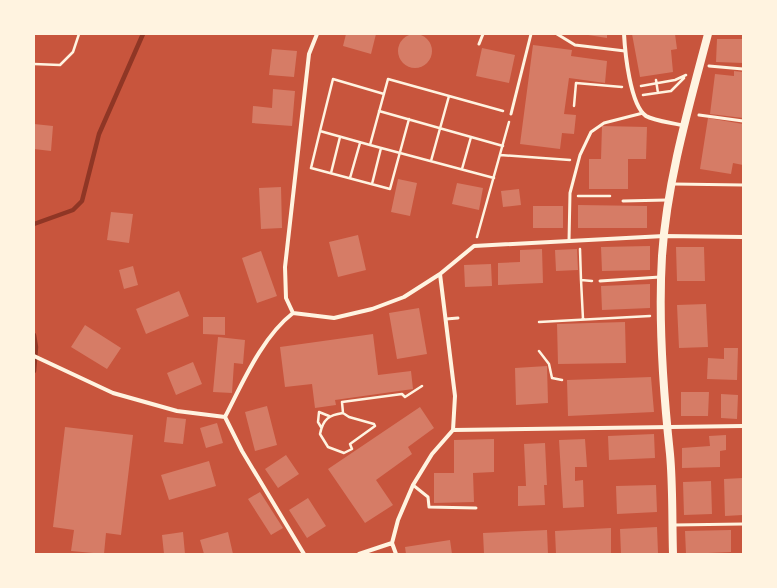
<svg xmlns="http://www.w3.org/2000/svg" width="777" height="588" font-family="Mulish,sans-serif">
	<style>
		.lines { fill: none; stroke-linecap: round; stroke-linejoin: round }
		.stream { stroke: #8f3625; stroke-width: 4.5 }
		.building { fill: #d67c66 }
		.path { stroke: #fff3e0; stroke-width: 2.5 }
		.service { stroke: #fff3e0; stroke-width: 3 }
		.minor { stroke: #fff3e0; stroke-width: 4 }
		.secondary { stroke: #fff3e0; stroke-width: 8 }
	</style>
	<rect width="100%" height="100%" fill="#c8553d"/>
	<g class="lines">
		<!-- stream -->
		<path class="stream" d="M34 224 73 210 82 201 99 134 143 34
			M34 335 36 347 34 371"/>
	</g>
	<!-- building -->
	<path class="building" d="M398 51a17 17 0 1 1 34 0a17 17 0 1 1-34 0Z
		M346 34H376L371 54 343 46Z
		M582 34H607V38Z
		M632 34H675L677 49 671 50 673 72 640 77Z
		M717 39H743V63L716 62Z
		M533 45 572 50 571 56 607 61 605 83 569 78 564 114 576 115 574 134 562 133 560 149 520 144Z
		M482 48 515 55 509 83 476 76Z
		M272 49 297 51 294 77 269 75Z
		M734 71 743 72V118L710 114 715 74 734 76Z
		M273 89 295 91 292 126 252 123 253 106 272 108Z
		M708 118 743 124V165L733 163 731 174 700 169Z
		M34 124 53 126 51 151 34 149Z
		M602 126 647 127 646 159H628V189H589V159H601Z
		M398 179 417 183 410 216 391 212Z
		M457 183 483 188 479 210 452 204Z
		M281 187 282 228 261 229 259 188Z
		M519 189 521 205 503 207 501 191Z
		M578 205 647 206V228H578Z
		M533 206H563V228H533Z
		M111 212 133 214 129 243 107 240Z
		M358 235 366 270 338 277 329 242Z
		M650 246V270L602 271 601 247Z
		M676 247H704L705 281H677Z
		M542 249 543 283 498 285V263L520 262V250Z
		M577 249 578 270 556 271 555 250Z
		M261 251 277 296 257 303 242 258Z
		M491 264 492 286 465 287 464 265Z
		M133 266 138 285 124 289 119 270Z
		M650 284V308L602 310 601 286Z
		M179 291 189 316 146 334 136 309Z
		M706 304 708 347 679 348 677 305Z
		M419 308 427 354 397 359 389 313Z
		M203 317H225V335L203 334Z
		M625 322 626 363 558 364 557 324Z
		M85 325 121 348 107 369 71 347Z
		M373 334 378 375 411 371 413 389 335 400 336 405 315 408 312 384 285 387 280 347Z
		M218 337 245 340 243 364 234 363 232 393 213 392Z
		M724 348H738L737 380 707 379 708 358 724 359Z
		M193 362 202 384 176 395 167 373Z
		M547 366 548 403 516 405 515 368Z
		M651 377 654 412 568 416 567 380Z
		M681 392H709L708 416H681Z
		M721 394 738 395 737 419 721 418Z
		M267 406 277 445 255 451 245 412Z
		M420 407 434 428 408 447 412 454 376 480 393 505 365 523 328 469Z
		M167 417 186 419 183 444 164 442Z
		M217 423 223 443 206 448 200 428Z
		M65 427 133 435 121 535 106 533 104 554 71 551 74 530 53 527Z
		M654 434 655 458 609 460 608 436Z
		M726 435V450L720 451V467L682 468V448L710 446 709 436Z
		M494 439V472L473 473 474 502 434 503V473H454V440Z
		M585 439 587 467H575V481L583 480 584 507 563 508 559 440Z
		M545 443 547 485H544L545 505 518 506V486H526L524 444Z
		M286 455 299 474 278 488 265 469Z
		M209 461 216 486 169 500 161 475Z
		M743 478V515L725 516 724 479Z
		M711 481 712 514 684 515 683 482Z
		M656 485 657 512 617 514 616 486Z
		M260 492 283 528 271 535 248 499Z
		M308 498 326 526 307 538 289 510Z
		M657 527 658 553 621 554 620 529Z
		M611 528V554H556L555 531Z
		M547 530 548 554H484L483 533Z
		M731 530V552L686 554 685 531Z
		M183 532 185 554H164L162 535Z
		M228 532 233 554H204L200 540Z
		M450 540 452 554H406L405 547Z"/>
	<g class="lines">
		<!-- path -->
		<path class="path" d="M34 64 60 65 73 52 79 34
			M656 80 658 93
			M641 86 675 80 686 75
			M643 95 671 91 684 78
			M574 106 576 83 622 87
			M379 111 503 146
			M320 131 311 168 390 189 409 119
			M370 145 320 131 333 79 384 94
			M500 155 570 160
			M431 161 449 96
			M462 169 471 137
			M331 173 340 137
			M350 178 360 143
			M494 178 370 145 388 79 503 111
			M372 184 381 148
			M578 196H610
			M477 237 509 122
			M580 249 581 280
			M583 319 581 280 592 281
			M539 322 650 316
			M539 351 549 364 552 378 562 380
			M343 413C329 415 323 419 320 434L328 447 344 453 352 449 350 444 375 426 374 424 349 417 343 413 342 402 402 394 405 397 422 386
			M321 427 318 422 319 412 329 416"/>
		<!-- service -->
		<path class="service" d="M557 34 575 45 625 51
			M479 44 483 34
			M709 66 743 69
			M511 114 531 34
			M699 115 743 121
			M673 184 743 185
			M623 201 667 200
			M569 241 570 193 580 155 591 132 604 123 643 113
			M600 281 660 277
			M446 319 458 318
			M413 485 428 497 429 507 476 508
			M674 525 743 524"/>
		<!-- minor -->
		<path class="minor" d="M624 34C625 52 630 105 646 116 654 121 674 123 685 126
			M293 313 334 318 372 309 404 297 440 274 474 246 664 236 743 237
			M293 313 286 298 285 267 309 54 317 34
			M34 356 113 393 177 411 225 417
			M225 417 242 451 304 554
			M225 417C243 382 262 337 293 313
			M453 430 743 426
			M359 554 392 543
			M396 554 392 543 398 520 413 485 432 454 453 430 455 396 440 274"/>
		<!-- secondary -->
		<path class="secondary" d="M673 554C672 521 673 487 670 454 663 389 658 322 662 256 667 181 689 106 708 34"/>
	</g>
	<!-- border -->
	<rect width="777" height="588" fill="none" stroke="#fff3e0" stroke-width="70"/>
</svg>
